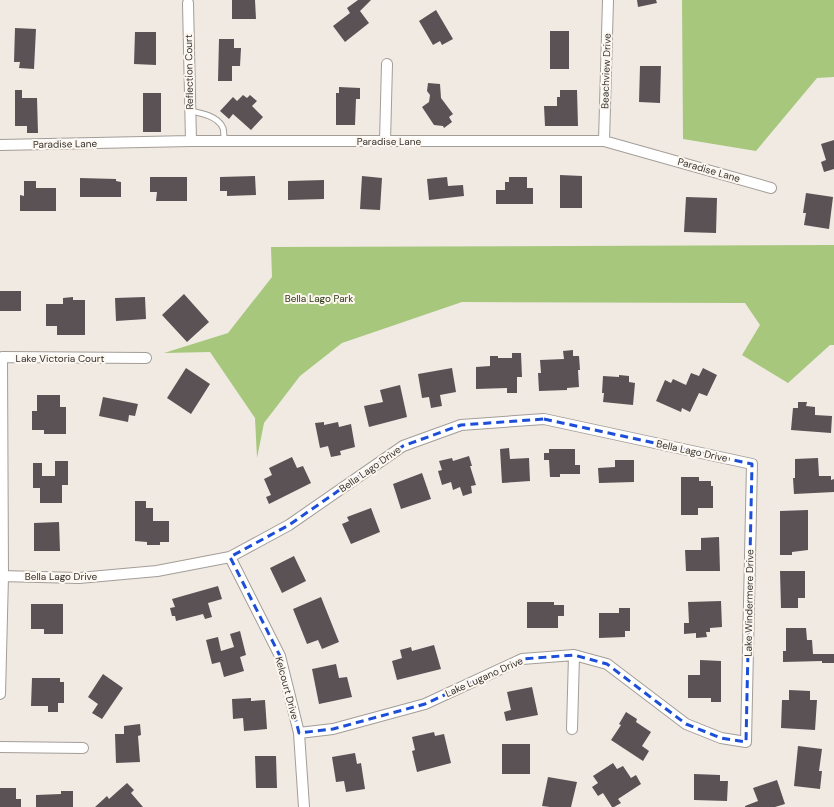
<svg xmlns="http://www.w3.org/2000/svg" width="834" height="807" font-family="'DM Sans',sans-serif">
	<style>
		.green { fill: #a7c77d }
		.building { fill: #5a5255 }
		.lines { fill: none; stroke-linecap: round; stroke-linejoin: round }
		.service-casing { stroke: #a39d97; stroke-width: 7 }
		.minor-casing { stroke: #a39d97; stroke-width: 12 }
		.service { stroke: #fff; stroke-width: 5 }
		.minor { stroke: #fff; stroke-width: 10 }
		.marked { fill: none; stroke: #1d4ed8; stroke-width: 3; stroke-dasharray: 8 5; stroke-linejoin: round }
		.labels { text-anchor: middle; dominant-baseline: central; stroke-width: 4; stroke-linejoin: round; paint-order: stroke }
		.street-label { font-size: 10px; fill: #34322f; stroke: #fdf7f0 }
		.park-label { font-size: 10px; fill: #2b3a14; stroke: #fdf7f0 }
	</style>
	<rect width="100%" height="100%" fill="#f0eae3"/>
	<!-- green -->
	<path class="green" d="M682 0H834V77L817 78 756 151 683 139Z
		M834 245V345H830L788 383 742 355 760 325 745 303 462 302 342 343 300 376 264 423 257 458 255 418 210 352 164 353 228 333 272 277 271 247Z"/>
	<!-- building -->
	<path class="building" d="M232 0H255L256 19H232Z
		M358 0H371L360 11 369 23 345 42 333 26 350 13 347 8Z
		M637 0H656L657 3 638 7Z
		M436 10 453 39 442 45 440 41 433 45 419 21Z
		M15 28 36 29 34 69 19 68 20 62H14Z
		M550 31H569V69H550Z
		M135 32H156V65L134 64Z
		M219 39H234V48H241L240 66H232V81H218Z
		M640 66H661L660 103 639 102Z
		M428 83 440 84 441 98 453 114 449 117 452 122 444 128 443 126 434 125 422 107 429 102 430 95 427 91Z
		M339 87 360 88V99H356L355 125H336V93H339Z
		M15 90H22V98H37L38 133H27V126H15Z
		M560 90H577L578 126H545L544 106H557V97H560Z
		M143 93H161V132H143Z
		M243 95 247 98 250 95 257 101 252 106 263 117 251 130 233 114 229 119 220 111 233 97 237 101Z
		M834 140V169L824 172 821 162 826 160 821 144Z
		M560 175 582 176V208H560Z
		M255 176 256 195 227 196V191H220V177Z
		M362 176 382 178 380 210 360 209Z
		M150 177H187V201H156L157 192H150Z
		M447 177 448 186 463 185 464 196 429 200 427 179Z
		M509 177H527V188H533V204H496V190H505V182H509Z
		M80 178 116 179V181L121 182V197H80Z
		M324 180V199L288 200V181Z
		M24 181H36V188H56V211H20V195L24 196Z
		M806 193 833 197 829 229 804 225 806 213H803Z
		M686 197 717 198 716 233 684 232Z
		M0 291H21V311H0Z
		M184 294 209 322 187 342 162 315Z
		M73 297V300H85V335H57V326H46V304H63V298Z
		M145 297 146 319 116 321 115 298Z
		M573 350V356H579L580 370H578L579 387 567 388V390L539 391 538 373H541L540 360 564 359 563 351Z
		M512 353H521L522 377H517V393H507V388L476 389V367L490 366V356H498V358H512Z
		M186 368 210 384 191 414 167 398Z
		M452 368 456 392 440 395 442 406 431 408 429 397 422 398 418 374Z
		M703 368 717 375 707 396 699 393 690 412 682 408 681 412 656 401 665 380 671 383 673 379 686 385 691 373 699 376Z
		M619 375 629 376V382L635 383 633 405 603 402 604 393H602L603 376 619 377Z
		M400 385 407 417 369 427 364 406 383 402 380 390Z
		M37 395H60V407H66V434H44V430H32V411H37Z
		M103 397 138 404 135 416 129 415 128 422 99 416Z
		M798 402H807L806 406 815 407V415L832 416 831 433 791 430 793 408H798Z
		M324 422V425L338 422 339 427 351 424 355 447 340 451 341 455 331 457 328 446 320 448 315 423Z
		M509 448 510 459 529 458 530 481 502 483 500 449Z
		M549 449H575V465H580V474H560V477H550L549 460H544V453H549Z
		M469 456 472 466H470L476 485 471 486 472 493 463 496 460 487 453 490 451 482 442 485 438 471 442 470 439 461 452 458 453 461Z
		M292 457 297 468 303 466 311 483 269 504 266 497 271 495 264 479 272 475 269 468Z
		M818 458 819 476H831V480L834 479V492L794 494 793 478H795V459Z
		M615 460H634V482L599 483 598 468 615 467Z
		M55 461H68V485H62V503H40V488H33V463H42V476H55Z
		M422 473 431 499 401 509 393 484Z
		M681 477H699V481H711V486H713V508H698V515H681Z
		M135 501H146V508H153V521H169V542H160V545H147V542L135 541Z
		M371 508 380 532 351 544 342 524 349 521 347 517Z
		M808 510V550L792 552V555H780V511Z
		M59 522 60 551H34V523Z
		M719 537 720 571H686L685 550H701V538Z
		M294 556 306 581 282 593 270 568Z
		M780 571H805V598H798V608H781Z
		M218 586 222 599 208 603 212 617 205 619 203 614 176 621 175 616H172L170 608 175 607 172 599Z
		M321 597 339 642 322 649 318 640 307 644 293 609Z
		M721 601 722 627 710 628V632H706L707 637 696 638V633L684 634V623H689L688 602Z
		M527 602H554V605H564V616H558V628H527Z
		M31 604H63V634H44V629H31Z
		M619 608H630V631H625V637L599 638V613H619Z
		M786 628H806L807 640H812L813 654H834V663H822V661L783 662V651H786Z
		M240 631 246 655 240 657 244 671 224 677 220 662 212 664 206 640 218 637 221 651 234 647 230 634Z
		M434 645 441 669 397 680 392 661 402 658 400 650 411 647 412 651Z
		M700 660 721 661V702H711V698H688V675H700Z
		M336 664 339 678 347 677 352 697 319 704 312 669Z
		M103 674 123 688 102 719 92 713 98 704 88 697Z
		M32 678H60V682H64V703H58V712H48V706H31Z
		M532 687 538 715 506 721 504 712 511 710 507 692Z
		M789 690 810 691V700H817L815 730 781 728 782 700H789Z
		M251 698V701L265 700 267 729 244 731 243 718 233 719 232 699Z
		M626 712 637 719 636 722 651 732 642 746 649 751 643 761 611 740 621 725 619 724Z
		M140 724 141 735 138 736 140 762 116 763 115 734H124V726Z
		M434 732 435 736 444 734 451 763 417 772 412 751 415 750 412 737Z
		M502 744H530V774H502Z
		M798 746 822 749 819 771H822L820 789 794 786Z
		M355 753 357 764 361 763 365 789 346 792 344 781 336 782 332 757Z
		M255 756H276L277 788H256Z
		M613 763 617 769 623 766 631 778 636 775 641 784 618 799 621 803 614 807H612L603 793 598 796 592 787 598 783 593 776Z
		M694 774 720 775V781H728L727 801 694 800Z
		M548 777 577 782 571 807H550L542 806Z
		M777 780 785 804 775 807H745V806L758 801 753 788Z
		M127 783 134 790 131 793 143 807H95L107 796 109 799Z
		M0 788H16V799H21V807H0Z
		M61 791H73V807H36V795L61 794Z"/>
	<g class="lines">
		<!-- service casing -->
		<g class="service-casing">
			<path id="service" d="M190 111C201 113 218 116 223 128 224 132 224 137 224 141"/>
		</g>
		<!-- minor casing -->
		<g class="minor-casing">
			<path id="minor" d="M188 3 191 141
				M385 141 387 64
				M604 141 608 0
				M0 145 191 141H604L771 188
				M230 557 280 656 299 733 304 807
				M0 576 79 578 157 571 230 557 289 525 403 446 461 425 544 419 752 464 746 742 721 738 686 724 607 664 574 655 522 659 425 704 333 729 299 733
				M0 694 3 576 2 357 146 358
				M572 729 574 655
				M0 747 83 748"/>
		</g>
		<!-- service -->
		<use href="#service" class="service"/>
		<!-- minor -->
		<use href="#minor" class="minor"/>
	</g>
	<!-- marked area -->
	<path class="marked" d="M544 419 752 464 746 742 721 738 686 724 607 664 574 655 522 659 425 704 333 729 299 733 280 656 230 557 289 525 403 446 461 425Z"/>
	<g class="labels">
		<!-- street labels -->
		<g class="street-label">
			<text transform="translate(606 71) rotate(-88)">Beachview Drive</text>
			<text transform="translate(189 72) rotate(-91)">Reflection Court</text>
			<text x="389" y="141">Paradise Lane</text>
			<text transform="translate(65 144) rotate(-1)">Paradise Lane</text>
			<text transform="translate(709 170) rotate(16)">Paradise Lane</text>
			<text x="60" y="358">Lake Victoria Court</text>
			<text transform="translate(692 451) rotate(12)">Bella Lago Drive</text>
			<text transform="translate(370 469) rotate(-35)">Bella Lago Drive</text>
			<text x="61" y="576">Bella Lago Drive</text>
			<text transform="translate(749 603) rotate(-89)">Lake Windermere Drive</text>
			<text transform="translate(484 677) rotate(-24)">Lake Lugano Drive</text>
			<text transform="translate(287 688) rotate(75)">Kelcourt Drive</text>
		</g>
		<!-- park labels -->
		<g class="park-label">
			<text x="319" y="298">Bella Lago Park</text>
		</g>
	</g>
</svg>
